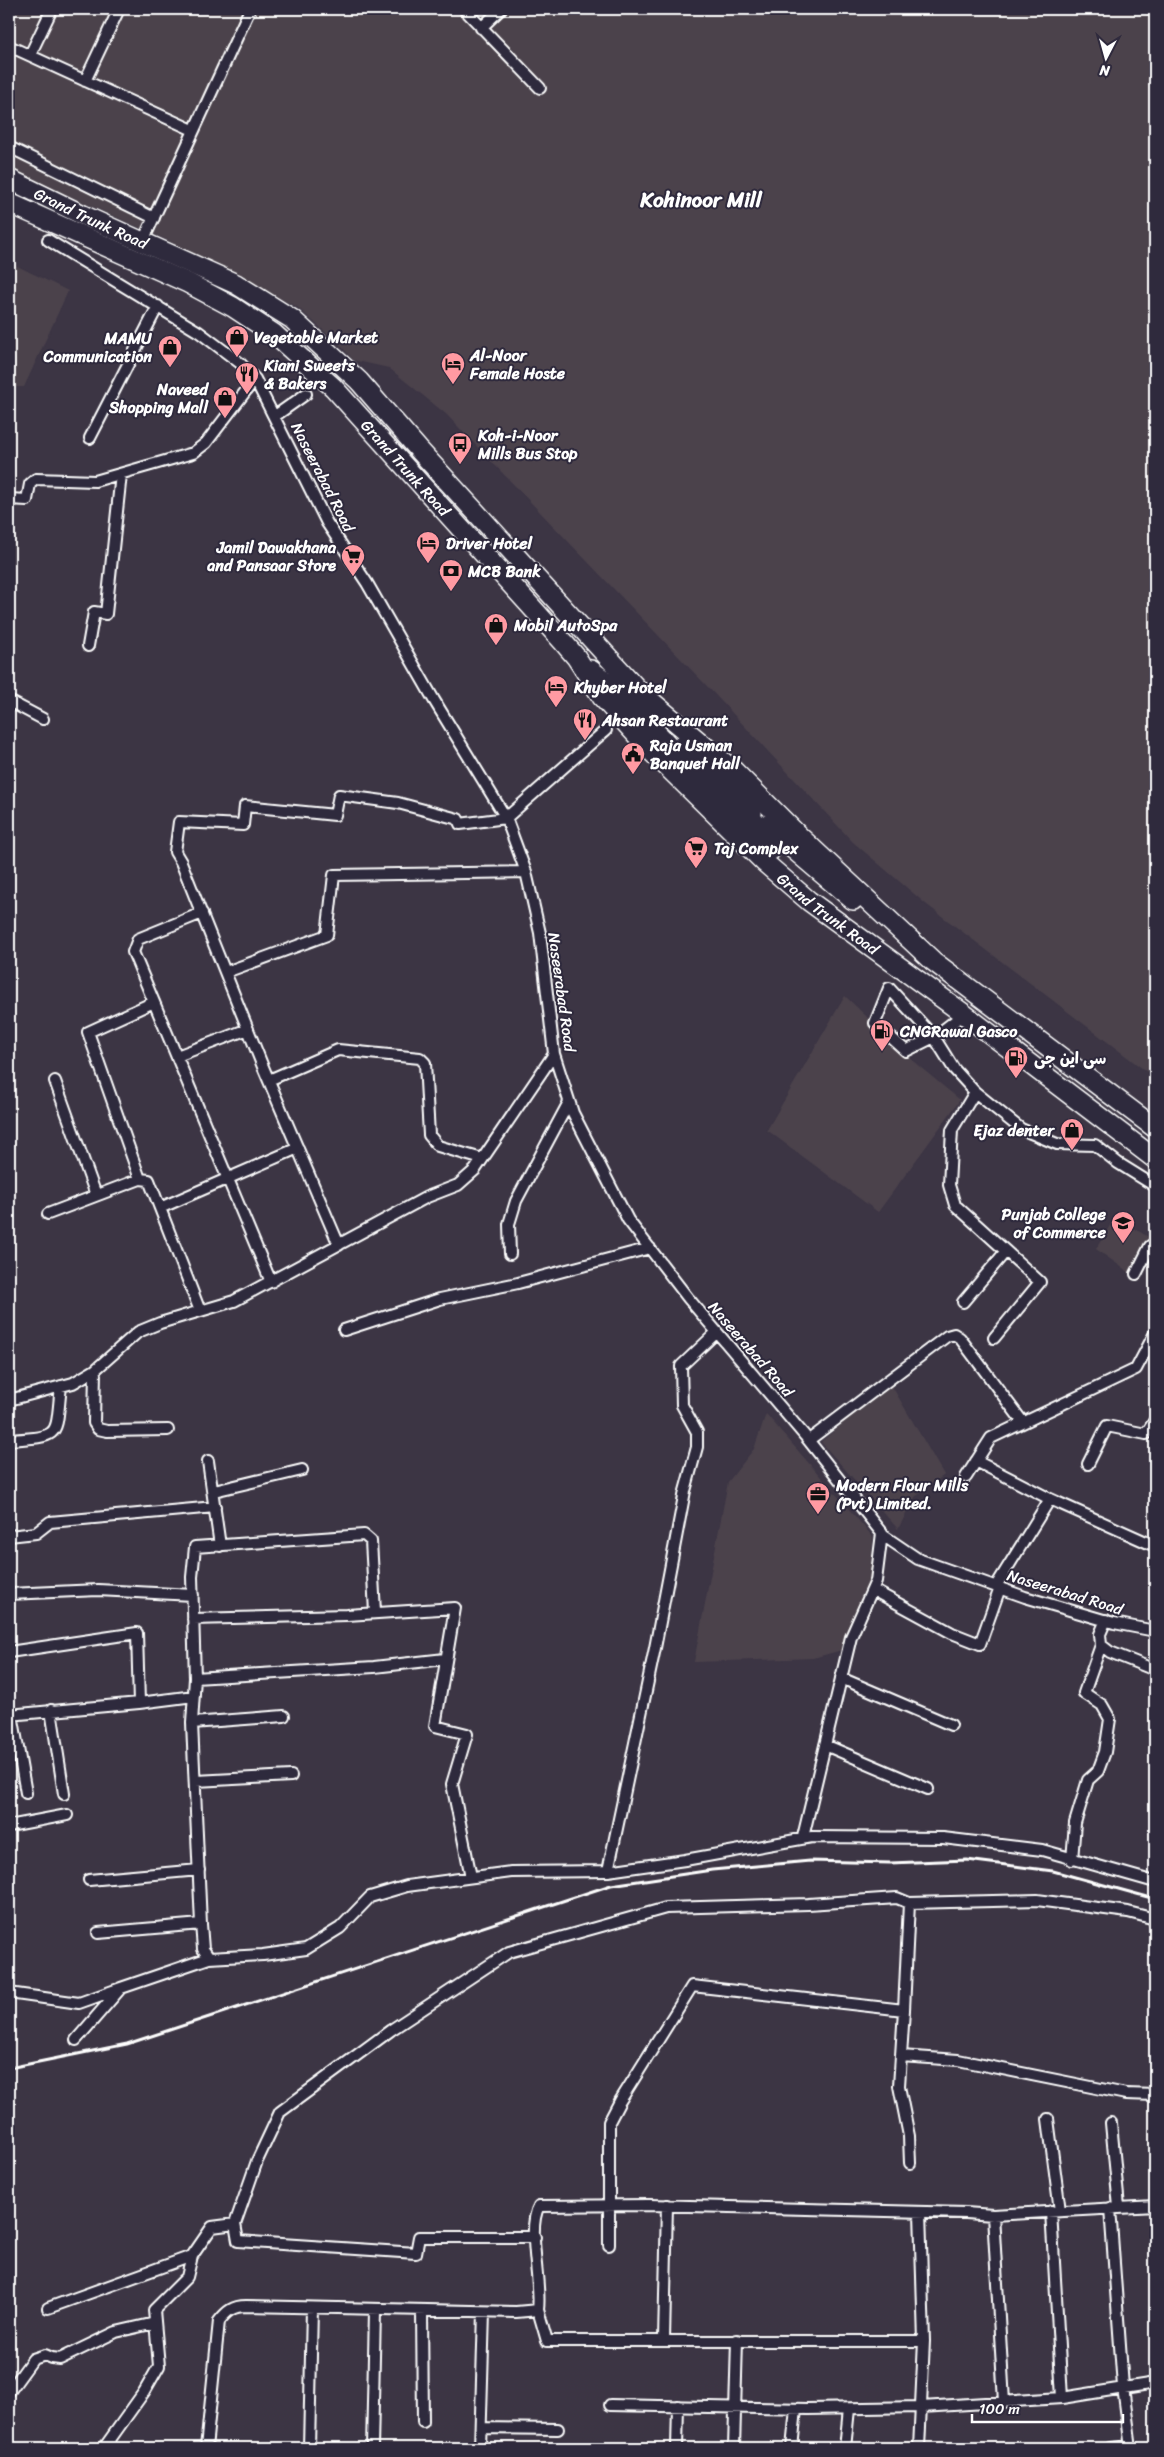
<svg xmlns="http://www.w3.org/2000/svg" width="1164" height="2457" font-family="Sriracha,'Playpen Sans Arabic',sans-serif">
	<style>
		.built { fill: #4c434c }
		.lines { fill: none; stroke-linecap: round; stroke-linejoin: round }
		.street-casing { stroke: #fff; stroke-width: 14 }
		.highway-casing { stroke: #fff; stroke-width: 22 }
		.street { stroke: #2f2a3d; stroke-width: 10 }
		.highway { stroke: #2f2a3d; stroke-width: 19 }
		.rail { stroke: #fff; stroke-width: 3 }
		.labels { text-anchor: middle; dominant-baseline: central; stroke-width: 4; stroke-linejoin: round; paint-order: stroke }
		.street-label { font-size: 16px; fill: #fff; stroke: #2f2a3d }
		.poi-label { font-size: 16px; font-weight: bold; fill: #fff; stroke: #2f2a3d; text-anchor: start }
		.district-label { font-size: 21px; font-weight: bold; fill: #fff; stroke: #2f2a3d }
	</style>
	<rect width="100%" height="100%" fill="#3c3544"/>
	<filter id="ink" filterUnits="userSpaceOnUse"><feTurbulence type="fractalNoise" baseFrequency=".02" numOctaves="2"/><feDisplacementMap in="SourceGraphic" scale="10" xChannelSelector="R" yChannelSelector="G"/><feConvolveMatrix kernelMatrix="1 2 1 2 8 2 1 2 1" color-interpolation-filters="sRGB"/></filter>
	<g filter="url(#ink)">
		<!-- built -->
		<path class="built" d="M9 9H1155V1078L926 904 853 842 706 685 446 414 389 368 353 360 342 347 297 307 167 240 9 169Z
			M9 262 68 291 24 387H9Z
			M845 996 914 1062 960 1100 878 1212 767 1130Z
			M1115 1217 1150 1238 1130 1273 1096 1249Z
			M890 1383 944 1475 915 1497 898 1529 821 1442Z
			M766 1414 873 1537 870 1579 842 1650 813 1658 694 1662 728 1482 754 1449Z"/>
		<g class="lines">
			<!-- street casing -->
			<g class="street-casing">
				<path id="street" d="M464 9 540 88
					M481 28 501 9
					M9 46 193 130
					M30 55 52 9
					M85 81 119 9
					M9 147 154 218
					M48 240 199 332 240 363 255 379 327 523 367 583 434 700 506 818 526 872 540 933 554 1054 573 1113 628 1220 688 1298 805 1436 884 1536 918 1559 1025 1597 1114 1623 1155 1631
					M143 241 250 9
					M275 416 306 394
					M90 438 158 306
					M9 499 27 500 30 484 36 479 95 481 193 453 206 443 255 379
					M88 646 94 612 106 614 121 474
					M9 701 43 719
					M202 913 138 939 133 952 271 1282
					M226 972 327 935 334 875 526 872
					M964 1014 934 1037 906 1051 875 1023 889 988 934 1037 954 1069 975 1092 1021 1129 1057 1144 1095 1145 1118 1163 1155 1186
					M177 1056 248 1029
					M269 1080 338 1050 420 1058 425 1063 429 1135 438 1146 482 1159
					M55 1081 96 1195
					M975 1092 952 1130 949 1185 955 1205 1040 1282 994 1338
					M140 1179 88 1032 154 1002
					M160 1208 298 1148
					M48 1214 140 1179 149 1180 200 1311
					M339 1245 263 1067 181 862 175 852 179 822 243 825 245 806 335 815 339 795 398 803 458 819 460 824 506 818 606 730
					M510 1254 509 1224 516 1201 569 1102
					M1136 1274 1150 1246 1155 1243
					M963 1302 1006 1251
					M344 1330 440 1299 518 1283 650 1248
					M95 1370 94 1423 98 1429 107 1431 168 1430
					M9 1400 73 1383 95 1370 138 1332 160 1323 234 1301 427 1197 458 1185 475 1170 554 1054
					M9 1440C63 1436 55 1438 61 1386
					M809 1440 947 1336 954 1334 960 1338 1022 1421
					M208 1461 220 1546
					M976 1461 1050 1499 1155 1546
					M1088 1464 1107 1426 1146 1434 1155 1420
					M966 1477 991 1438 1136 1369 1155 1333
					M214 1491 302 1470
					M9 1536 36 1533 50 1522 215 1507
					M996 1586 1050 1499
					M873 1590 952 1633 980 1644 1000 1588
					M9 1594 98 1590 193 1595
					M193 1619 347 1615 455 1608 435 1726 467 1734 452 1784 471 1877
					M1106 1620 1100 1634 1101 1645 1110 1652 1155 1670
					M9 1652 137 1633 139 1703
					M195 1678 374 1667 445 1659
					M841 1678 951 1725
					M51 1710 64 1794
					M12 1714 26 1793
					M9 1715 139 1703 194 1696
					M192 1723 284 1716
					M825 1745 928 1789
					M196 1781 291 1776
					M9 1826 67 1815
					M803 1837 851 1637 876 1581 882 1533
					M1072 1860 1075 1823 1088 1780 1098 1771 1105 1752 1110 1719 1102 1705 1084 1693 1101 1645
					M608 1871 655 1648 685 1491 697 1447V1432L682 1405 681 1366 717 1332
					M89 1880 199 1870
					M98 1933 201 1924
					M209 1958 203 1949 201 1924 192 1723 195 1678 192 1577 195 1547 364 1535 371 1541 375 1612
					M9 1993 79 2003 121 1988
					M904 2010 899 2086 909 2136 910 2163
					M76 2040 121 1988 209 1958 263 1955 306 1949 340 1928 370 1897 407 1886 511 1872 608 1871 685 1860 812 1837 943 1838 1042 1850 1155 1882
					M901 2056 958 2060 1126 2094 1155 2095
					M1048 2119 1060 2211
					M1111 2123 1119 2207
					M1110 2208 1123 2387 1131 2448
					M1051 2211 1062 2398
					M993 2215 1004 2402
					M235 2224 238 2241 416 2253 419 2237H535
					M609 2245V2122L620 2101 692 1986 904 2010 909 1903
					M48 2308 192 2256
					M538 2310 547 2341H924
					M422 2311 423 2422
					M664 2340 667 2205
					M9 2392 33 2359 45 2355 52 2358 60 2359 116 2332 155 2323
					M610 2405 808 2409 922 2407 1062 2398 1155 2383
					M481 2428 558 2429
					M104 2448 144 2392 159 2366 154 2310 187 2277 192 2256 212 2227 235 2224 257 2161 280 2112 391 2030 509 1952 666 1908 808 1904 897 1898 909 1903 1037 1900 1128 1912 1155 1919
					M206 2448 219 2321C227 2311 233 2306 246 2306L516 2312 538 2310C542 2282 526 2229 539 2206L649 2205 966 2213 993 2215 1155 2206
					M309 2448 312 2308
					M372 2448 375 2311
					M480 2448 484 2312
					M677 2448 678 2406
					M734 2448 737 2340
					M792 2448 796 2409
					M845 2448 849 2409
					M919 2448 924 2341 920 2212
					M1110 2448 1131 2446"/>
			</g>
			<!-- highway casing -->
			<g class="highway-casing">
				<g id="highway">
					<path id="s1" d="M9 179 87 217 236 284 292 319 359 381 420 451 639 691 734 771 797 834 933 961 1155 1128"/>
					<path id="s2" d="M9 203 188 283 233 307 274 334 333 387 564 643 576 657 602 697 654 754 764 862 809 901 964 1014 1155 1159"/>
					<path d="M591 670 612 686 720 799 741 824 750 822 752 813 685 743"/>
					<path d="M770 851 754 835 753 830 760 825H765L853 900"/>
				</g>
			</g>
			<!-- street -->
			<use href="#street" class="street"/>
			<!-- highway -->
			<use href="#highway" class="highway"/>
			<!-- rail -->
			<path class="rail" d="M9 2068 127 2044 611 1885 712 1870 810 1861 890 1863 967 1860 1053 1871 1155 1899"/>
		</g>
	</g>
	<!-- icons -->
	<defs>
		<g id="shop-pin" transform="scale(1.25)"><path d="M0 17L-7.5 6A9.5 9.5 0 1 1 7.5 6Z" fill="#ff9aa2" stroke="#2f2a3d"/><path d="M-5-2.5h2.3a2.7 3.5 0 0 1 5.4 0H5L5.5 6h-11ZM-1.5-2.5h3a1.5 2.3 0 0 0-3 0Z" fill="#111"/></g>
		<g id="hotel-pin" transform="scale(1.25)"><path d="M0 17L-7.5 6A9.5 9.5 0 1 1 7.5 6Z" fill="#ff9aa2" stroke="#2f2a3d"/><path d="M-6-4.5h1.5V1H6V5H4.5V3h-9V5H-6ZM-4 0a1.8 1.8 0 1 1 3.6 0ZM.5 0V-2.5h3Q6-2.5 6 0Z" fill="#111"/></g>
		<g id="restaurant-pin" transform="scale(1.25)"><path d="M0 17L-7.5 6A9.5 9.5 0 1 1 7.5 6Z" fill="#ff9aa2" stroke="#2f2a3d"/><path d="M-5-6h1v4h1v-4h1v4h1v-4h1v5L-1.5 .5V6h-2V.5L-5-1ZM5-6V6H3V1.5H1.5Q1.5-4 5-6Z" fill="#111"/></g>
		<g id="bus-pin" transform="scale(1.25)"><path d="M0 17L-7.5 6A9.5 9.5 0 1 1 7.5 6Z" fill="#ff9aa2" stroke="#2f2a3d"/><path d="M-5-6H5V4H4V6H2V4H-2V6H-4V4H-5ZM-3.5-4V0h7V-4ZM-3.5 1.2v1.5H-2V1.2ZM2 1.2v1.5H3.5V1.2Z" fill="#111"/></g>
		<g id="supermarket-pin" transform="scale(1.25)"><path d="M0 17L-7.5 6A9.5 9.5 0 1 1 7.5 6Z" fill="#ff9aa2" stroke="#2f2a3d"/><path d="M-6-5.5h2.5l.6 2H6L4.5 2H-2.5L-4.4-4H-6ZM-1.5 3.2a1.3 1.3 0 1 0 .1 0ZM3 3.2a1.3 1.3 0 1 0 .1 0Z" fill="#111"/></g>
		<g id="bank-pin" transform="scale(1.25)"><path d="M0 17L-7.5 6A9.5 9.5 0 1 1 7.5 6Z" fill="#ff9aa2" stroke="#2f2a3d"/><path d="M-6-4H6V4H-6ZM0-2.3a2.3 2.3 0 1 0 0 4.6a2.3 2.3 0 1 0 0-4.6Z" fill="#111"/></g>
		<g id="civic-pin" transform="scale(1.25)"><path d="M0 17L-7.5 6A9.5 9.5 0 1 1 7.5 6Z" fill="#ff9aa2" stroke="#2f2a3d"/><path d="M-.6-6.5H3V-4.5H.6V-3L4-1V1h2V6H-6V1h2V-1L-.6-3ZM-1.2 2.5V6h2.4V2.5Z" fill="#111"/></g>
		<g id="fuel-pin" transform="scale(1.25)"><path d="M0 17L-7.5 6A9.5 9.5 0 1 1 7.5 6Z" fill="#ff9aa2" stroke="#2f2a3d"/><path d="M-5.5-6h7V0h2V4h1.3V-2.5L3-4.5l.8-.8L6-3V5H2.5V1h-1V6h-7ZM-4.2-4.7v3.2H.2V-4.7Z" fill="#111"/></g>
		<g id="university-pin" transform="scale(1.25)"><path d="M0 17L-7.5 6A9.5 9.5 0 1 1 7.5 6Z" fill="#ff9aa2" stroke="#2f2a3d"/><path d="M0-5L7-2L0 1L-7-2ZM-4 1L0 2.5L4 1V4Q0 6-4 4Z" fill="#111"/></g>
		<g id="office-pin" transform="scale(1.25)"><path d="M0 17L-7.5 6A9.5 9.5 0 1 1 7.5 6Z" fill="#ff9aa2" stroke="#2f2a3d"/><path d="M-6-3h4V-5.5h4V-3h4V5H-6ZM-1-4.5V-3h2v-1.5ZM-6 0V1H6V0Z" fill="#111"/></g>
	</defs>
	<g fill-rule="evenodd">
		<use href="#shop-pin" x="237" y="337"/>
		<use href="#shop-pin" x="170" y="347"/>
		<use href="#hotel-pin" x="453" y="364"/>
		<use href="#restaurant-pin" x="247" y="374"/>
		<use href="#shop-pin" x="225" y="398"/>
		<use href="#bus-pin" x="460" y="444"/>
		<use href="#hotel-pin" x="428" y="543"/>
		<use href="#supermarket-pin" x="353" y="556"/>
		<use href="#bank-pin" x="451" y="571"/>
		<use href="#shop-pin" x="496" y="625"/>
		<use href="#hotel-pin" x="556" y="687"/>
		<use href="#restaurant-pin" x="585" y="720"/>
		<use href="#civic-pin" x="633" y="754"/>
		<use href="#supermarket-pin" x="696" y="848"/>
		<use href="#fuel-pin" x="882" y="1031"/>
		<use href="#fuel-pin" x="1016" y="1058"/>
		<use href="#shop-pin" x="1072" y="1130"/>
		<use href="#university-pin" x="1123" y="1223"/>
		<use href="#office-pin" x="818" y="1494"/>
	</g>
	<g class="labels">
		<!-- street labels -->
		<g class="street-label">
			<text stroke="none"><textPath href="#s1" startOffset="91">Grand Trunk Road</textPath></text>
			<text stroke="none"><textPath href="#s2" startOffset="484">Grand Trunk Road</textPath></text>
			<text transform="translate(323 477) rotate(63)">Naseerabad Road</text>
			<text stroke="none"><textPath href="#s2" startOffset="1100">Grand Trunk Road</textPath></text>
			<text transform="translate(562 992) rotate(82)">Naseerabad Road</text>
			<text transform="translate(751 1349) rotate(49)">Naseerabad Road</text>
			<text transform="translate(1065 1592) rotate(17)">Naseerabad Road</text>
		</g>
		<!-- poi labels -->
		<g class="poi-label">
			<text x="254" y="337">Vegetable Market</text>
			<text x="152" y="338" text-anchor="end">MAMU<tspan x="152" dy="18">Communication</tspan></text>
			<text x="470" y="355">Al-Noor<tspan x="470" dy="18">Female Hoste</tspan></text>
			<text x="264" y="365">Kiani Sweets<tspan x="264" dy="18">&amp; Bakers</tspan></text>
			<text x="208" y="389" text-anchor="end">Naveed<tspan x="208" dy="18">Shopping Mall</tspan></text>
			<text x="478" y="435">Koh-i-Noor<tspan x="478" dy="18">Mills Bus Stop</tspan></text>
			<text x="446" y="543">Driver Hotel</text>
			<text x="336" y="547" text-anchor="end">Jamil Dawakhana<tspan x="336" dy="18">and Pansaar Store</tspan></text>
			<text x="468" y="571">MCB Bank</text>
			<text x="514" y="625">Mobil AutoSpa</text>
			<text x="574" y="687">Khyber Hotel</text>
			<text x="602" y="720">Ahsan Restaurant</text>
			<text x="650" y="745">Raja Usman<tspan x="650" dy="18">Banquet Hall</tspan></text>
			<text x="714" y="848">Taj Complex</text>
			<text x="900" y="1031">CNGRawal Gasco</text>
			<text x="1034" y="1058">سی این جی</text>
			<text x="1054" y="1130" text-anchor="end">Ejaz denter</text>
			<text x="1106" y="1214" text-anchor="end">Punjab College<tspan x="1106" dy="18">of Commerce</tspan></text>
			<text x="836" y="1485">Modern Flour Mills<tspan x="836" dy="18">(Pvt) Limited.</tspan></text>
		</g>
		<!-- district labels -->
		<g class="district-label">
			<text x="701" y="200">Kohinoor Mill</text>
		</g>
	</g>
	<!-- margin -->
	<rect width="1164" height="2457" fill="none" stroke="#2f2a3d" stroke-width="30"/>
	<rect x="15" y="15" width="1134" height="2427" fill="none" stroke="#fff" stroke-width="2" filter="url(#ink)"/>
	<!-- north arrow -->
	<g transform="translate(1106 58) rotate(186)" stroke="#2f2a3d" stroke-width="4" paint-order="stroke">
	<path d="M0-4L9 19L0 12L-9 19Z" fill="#ffffff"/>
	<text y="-8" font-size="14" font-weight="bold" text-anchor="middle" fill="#ffffff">N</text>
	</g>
	<!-- scale -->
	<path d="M972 2414v8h151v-8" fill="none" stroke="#ffffff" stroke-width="2.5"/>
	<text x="979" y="2414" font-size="15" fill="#ffffff" stroke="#2f2a3d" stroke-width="4" paint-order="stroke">100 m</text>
</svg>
